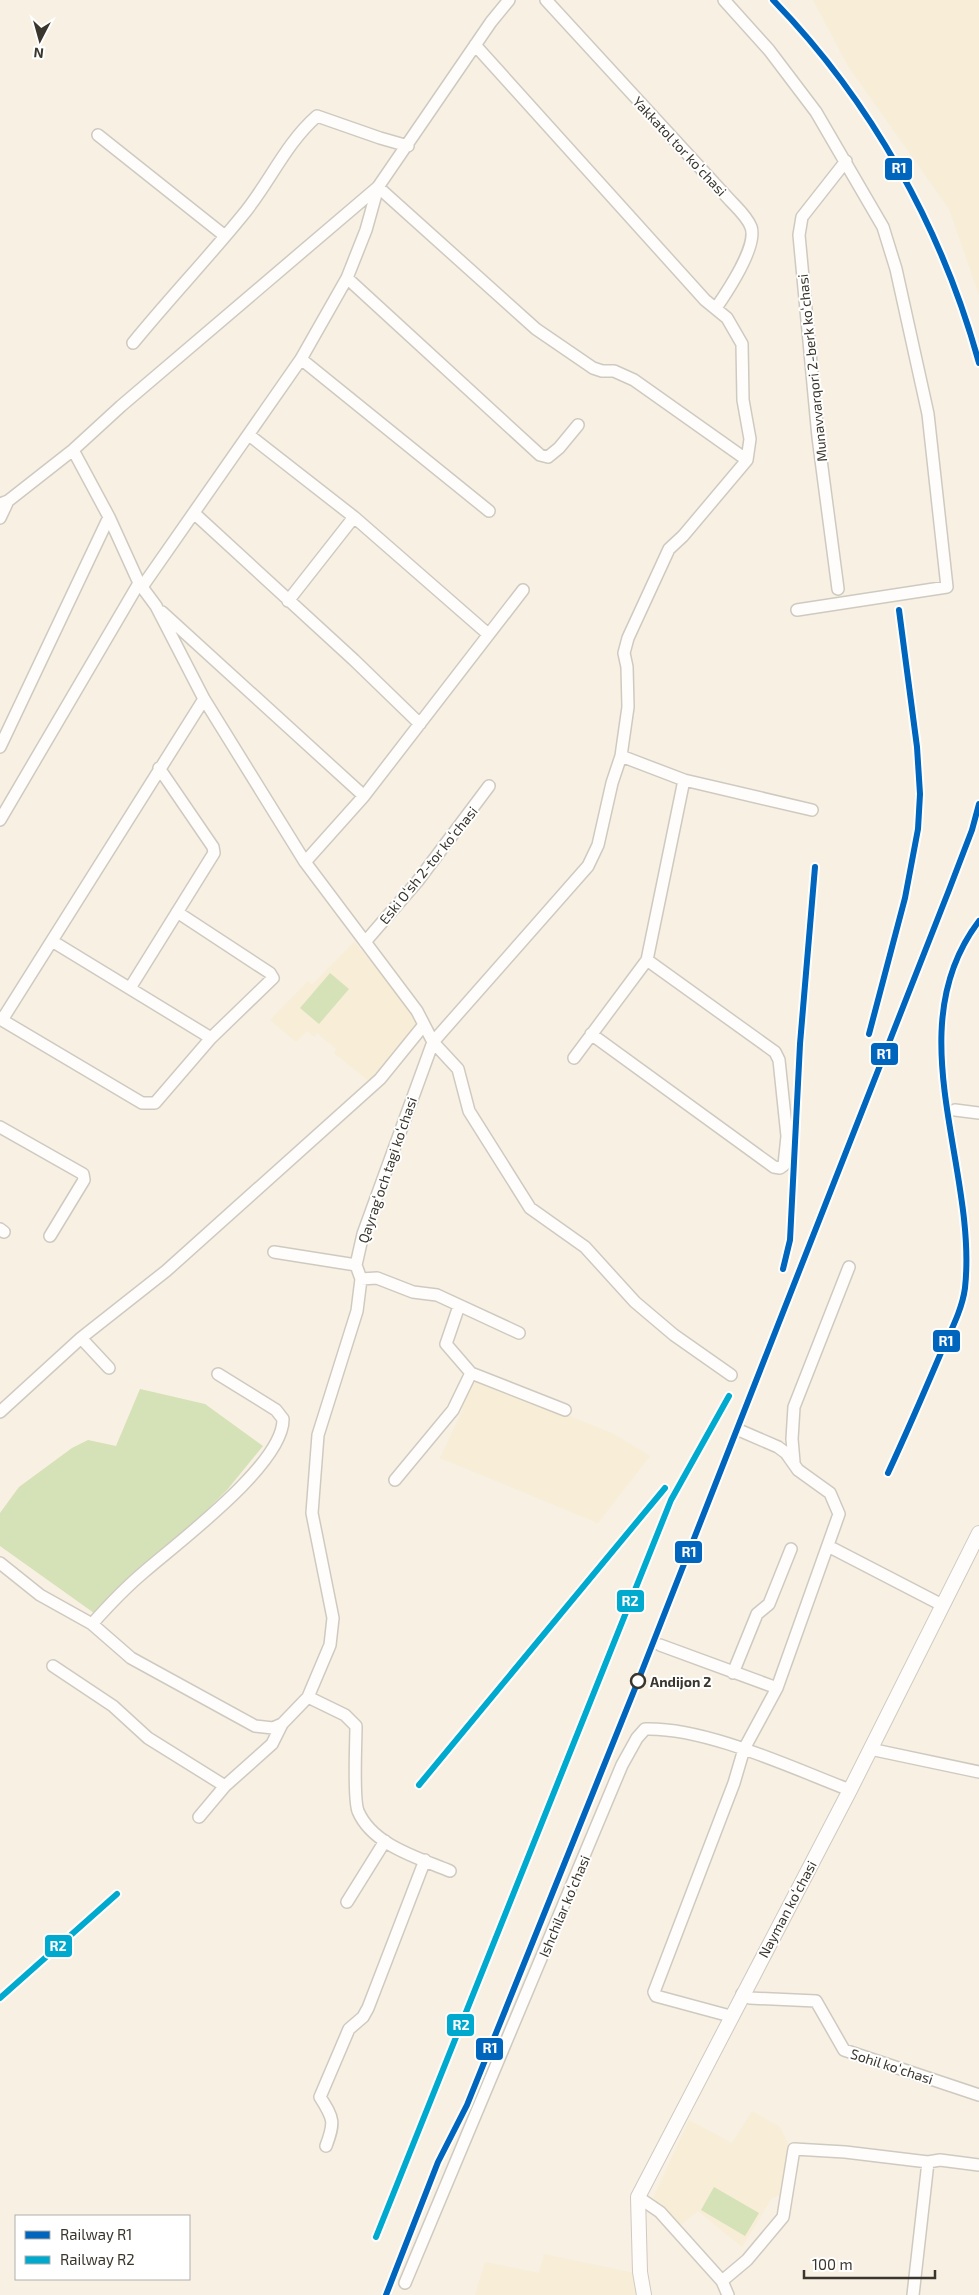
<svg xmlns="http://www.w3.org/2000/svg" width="979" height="2295" font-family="'Exo 2',sans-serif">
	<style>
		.built { fill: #f8edd6 }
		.green { fill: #d5e1b6 }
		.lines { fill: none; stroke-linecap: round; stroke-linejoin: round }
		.minor-casing { stroke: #cfcac0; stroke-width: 14 }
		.major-casing { stroke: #cfcac0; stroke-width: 16 }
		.minor { stroke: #fefdfb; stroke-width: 11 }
		.major { stroke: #fefdfb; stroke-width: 14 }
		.rail-1-casing { stroke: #fff; stroke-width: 10 }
		.rail-2-casing { stroke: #fff; stroke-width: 10 }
		.rail-1 { stroke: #0065bd; stroke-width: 6 }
		.rail-2 { stroke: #00a9ce; stroke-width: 6 }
		.stop-dot { fill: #fff; stroke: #3a362d; stroke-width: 2.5 }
		.labels { text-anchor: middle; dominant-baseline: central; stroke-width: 4; stroke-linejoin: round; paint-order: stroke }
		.street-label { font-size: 14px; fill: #3a362d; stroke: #fff }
		.stop-label { font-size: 14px; font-weight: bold; fill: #3a362d; stroke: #fff; text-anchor: start }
		.line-badge { stroke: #fff; stroke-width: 2 }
		.badge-label { font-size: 14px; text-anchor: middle; font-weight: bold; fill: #fff }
	</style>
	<rect width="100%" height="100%" fill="#f7f0e3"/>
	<!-- built -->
	<path class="built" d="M813 0H979V295L949 209 848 66Z
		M354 942 412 1008 420 1022 371 1083 334 1053 336 1049 317 1033 314 1037 307 1031 296 1042 270 1020 308 981 312 985Z
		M473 1377 614 1434 650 1456 598 1523 440 1458 463 1409 458 1405Z
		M752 2111 780 2127 791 2150 785 2193 772 2198 742 2247 698 2211 678 2227 653 2198 689 2120 732 2143Z
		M544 2254 634 2273 639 2295H475L485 2262 539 2273Z"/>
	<!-- green -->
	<path class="green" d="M330 973 349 989 319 1024 300 1008Z
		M140 1389 205 1404 263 1446 227 1490 186 1531 130 1577 94 1613 0 1546V1513L19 1487 72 1448 88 1440 116 1446Z
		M714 2187 759 2213 745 2236 701 2210Z"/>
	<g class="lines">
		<!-- minor casing -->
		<g class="minor-casing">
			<path id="minor" d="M546 0 727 197C735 206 747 216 751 227 758 246 727 292 716 308
				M724 0 769 50 816 112 883 227 896 269 928 414 947 587 797 610
				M98 135 225 236
				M347 278 540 455 548 457 559 448 578 425
				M133 343C168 300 207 259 242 216 269 184 285 144 317 116L380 138 408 146
				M301 359 489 511
				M249 435 354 517 488 634
				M73 450 109 517 139 583 156 606 204 699 305 862 417 1011 433 1042 458 1069 469 1111 530 1208 585 1247 635 1302 674 1335 731 1375
				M0 504 8 501 73 450 121 406 378 187 491 22 509 0
				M195 514 354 660 420 724
				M0 518 8 501
				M142 587 301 359 347 278 366 230 378 187 536 329 593 368 602 371H614L634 380 747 460
				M838 589 818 437 799 235 802 217 846 161
				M288 601 354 517
				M162 612 364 796
				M0 747 109 517
				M621 756 684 780 812 810
				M0 820 139 583
				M305 862 364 796 523 590
				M52 941 211 1038
				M365 942 417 882 489 786
				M130 988 214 853 213 847 159 768
				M0 1018 2 1020 204 699
				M2 1020 142 1103H155L211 1038 273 978 270 973 177 912
				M591 1034 774 1167 780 1168 784 1165 787 1136 779 1060 775 1052 647 960
				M574 1058 647 960 684 780
				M955 1110 979 1113
				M0 1127 83 1174 84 1180 50 1236
				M0 1229 4 1232
				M274 1252 356 1265
				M361 1279 377 1278 413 1292 437 1295 519 1333
				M459 1306 446 1344 471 1373 565 1410
				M81 1338 109 1368
				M0 1412 81 1338 166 1271 380 1079 423 1026
				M794 1462 792 1439 794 1407 849 1267
				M395 1480 453 1410 471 1373
				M828 1546 942 1605
				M0 1563 40 1595 92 1624 131 1658 255 1726 273 1728 282 1724 308 1697 330 1645 333 1618 312 1513 318 1435 357 1311 361 1279 356 1265 363 1234 433 1042 588 866 598 845 612 783 621 756 628 707 627 667 624 653 628 638 669 549 683 536 747 460 750 439 743 400 742 344 727 318 705 300 475 45
				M92 1624C108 1606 125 1588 144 1572 177 1543 284 1464 283 1419L276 1410 218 1374
				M660 1645 777 1688 839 1514 830 1493 798 1470 786 1453 778 1447 741 1431
				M53 1666 113 1706 148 1738 225 1786
				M733 1673 757 1614 769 1604 791 1549
				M308 1697 345 1715 356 1726C356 1743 353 1798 358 1811 372 1845 419 1858 450 1871
				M870 1749 979 1772
				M199 1817 225 1786 272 1744 282 1724
				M347 1902 385 1841
				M742 1994 750 1998 816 2001 844 2050 979 2095
				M730 2016 656 1996 654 1992 734 1783 744 1749 777 1688
				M326 2146C335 2122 334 2119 320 2097L349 2029 363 2017 368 2008 425 1860
				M638 2197 660 2212 722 2281 728 2295
				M722 2281 747 2260 783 2217 794 2149 845 2152 928 2162 940 2160 979 2165
				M405 2283 622 1765 637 1738 645 1729C706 1727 792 1768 850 1790
				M913 2295 928 2162"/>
		</g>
		<!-- major casing -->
		<g class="major-casing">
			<path id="major" d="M644 2295 640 2272 638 2197 850 1790 979 1533"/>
		</g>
		<!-- minor -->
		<use href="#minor" class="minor"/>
		<!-- major -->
		<use href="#major" class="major"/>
		<!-- rail-1 casing -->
		<g class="rail-1-casing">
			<path id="rail-1" d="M773 0C871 101 942 228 979 363
				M869 1034 905 898 918 829 920 794 917 747 899 610
				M783 1269 790 1240 800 1044 815 867
				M888 1473C906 1434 923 1395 940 1355 949 1334 962 1311 965 1288 978 1168 896 1030 979 921
				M386 2295 438 2162 467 2105 638 1681 949 890 972 830 979 804"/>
		</g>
		<!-- rail-2 casing -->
		<g class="rail-2-casing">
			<path id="rail-2" d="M419 1785 665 1488
				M0 1998 117 1894
				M376 2237 671 1500 729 1396"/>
		</g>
		<!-- rail-1 -->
		<use href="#rail-1" class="rail-1"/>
		<!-- rail-2 -->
		<use href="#rail-2" class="rail-2"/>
	</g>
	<!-- markers -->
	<circle class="stop-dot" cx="638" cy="1681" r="7"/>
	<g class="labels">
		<!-- street labels -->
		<g class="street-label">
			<text transform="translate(680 146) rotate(47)">Yakkatol tor koʻchasi</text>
			<text transform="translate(812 368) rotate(-96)">Munavvarqori 2-berk koʻchasi</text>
			<text transform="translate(428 865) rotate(-51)">Eski Oʻsh 2-tor koʻchasi</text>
			<text transform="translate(387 1170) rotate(-71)">Qayragʻoch tagi koʻchasi</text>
			<text transform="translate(564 1906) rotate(-67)">Ishchilar koʻchasi</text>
			<text transform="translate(787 1909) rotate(-62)">Nayman koʻchasi</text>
			<text transform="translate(892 2066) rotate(18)">Sohil koʻchasi</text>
		</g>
		<!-- stop labels -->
		<g class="stop-label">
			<text x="650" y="1681">Andijon 2</text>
		</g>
	</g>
	<g class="line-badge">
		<rect x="884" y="157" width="29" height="24" rx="5" fill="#0065bd"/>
		<rect x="870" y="1042" width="29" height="24" rx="5" fill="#0065bd"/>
		<rect x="932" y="1329" width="29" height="24" rx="5" fill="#0065bd"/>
		<rect x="674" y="1540" width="29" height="24" rx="5" fill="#0065bd"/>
		<rect x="616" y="1589" width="29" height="24" rx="5" fill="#00a9ce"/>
		<rect x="44" y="1934" width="29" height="24" rx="5" fill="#00a9ce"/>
		<rect x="446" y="2013" width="29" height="24" rx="5" fill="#00a9ce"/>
		<rect x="475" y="2037" width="29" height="24" rx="5" fill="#0065bd"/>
	</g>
	<g class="badge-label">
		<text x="899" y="173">R1</text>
		<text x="884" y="1059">R1</text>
		<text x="946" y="1346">R1</text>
		<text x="689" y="1557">R1</text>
		<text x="630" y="1606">R2</text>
		<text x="58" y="1951">R2</text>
		<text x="461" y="2030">R2</text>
		<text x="490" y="2053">R1</text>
	</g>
	<!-- legend -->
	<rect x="15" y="2215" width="175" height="65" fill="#ffffff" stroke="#b0afab"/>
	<rect x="25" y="2231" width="25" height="8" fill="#0065bd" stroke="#b0afab"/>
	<text x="60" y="2240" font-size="15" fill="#3a362d">Railway R1</text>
	<rect x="25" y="2256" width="25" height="8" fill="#00a9ce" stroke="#b0afab"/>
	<text x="60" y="2265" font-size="15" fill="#3a362d">Railway R2</text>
	<!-- north arrow -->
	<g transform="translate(40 40) rotate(186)" stroke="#ffffff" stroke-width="4" paint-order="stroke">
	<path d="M0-4L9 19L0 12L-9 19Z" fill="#3a362d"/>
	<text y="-8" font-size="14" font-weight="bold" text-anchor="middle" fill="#3a362d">N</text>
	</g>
	<!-- scale -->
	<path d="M804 2270v8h131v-8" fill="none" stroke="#3a362d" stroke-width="2.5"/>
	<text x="812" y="2270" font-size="15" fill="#3a362d" stroke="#ffffff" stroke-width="4" paint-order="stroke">100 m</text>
</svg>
